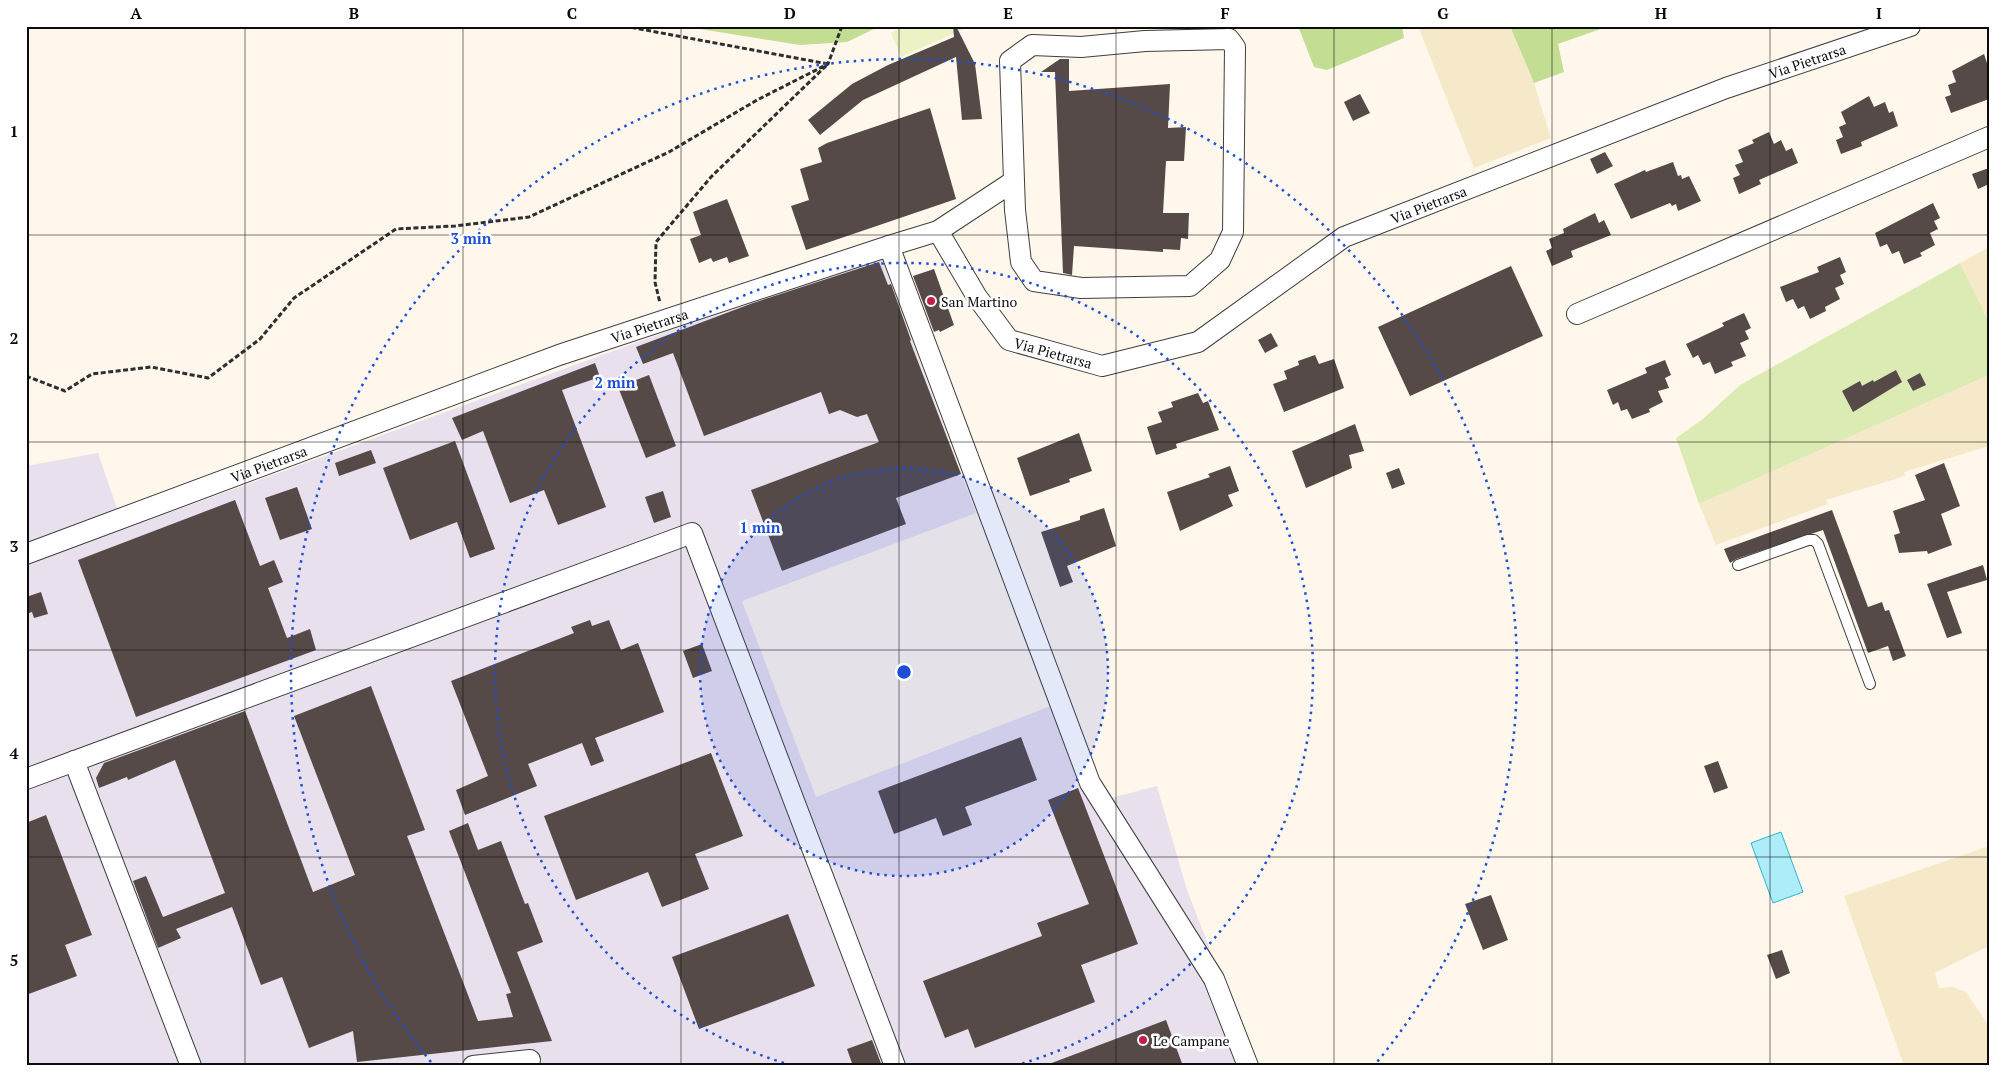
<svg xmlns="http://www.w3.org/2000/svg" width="2015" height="1092" font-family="'PT Serif',serif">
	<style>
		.industrial { fill: #e8e0ec }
		.farmland { fill: #f6e9ca }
		.green { fill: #dcebb3 }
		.forest { fill: #c3dd92 }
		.pitch { fill: #ecf2c6 }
		.water { fill: #adecf9; stroke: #30b5d4 }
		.building { fill: #554a48 }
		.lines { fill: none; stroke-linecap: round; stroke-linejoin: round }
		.service-casing { stroke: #3f3f3f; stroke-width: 12 }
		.minor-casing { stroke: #3f3f3f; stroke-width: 22 }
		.path { stroke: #2e2e2e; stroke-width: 3; stroke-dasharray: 5 2.5; stroke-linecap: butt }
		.service { stroke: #fff; stroke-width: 10 }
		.minor { stroke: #fff; stroke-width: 20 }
		.grid { fill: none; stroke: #0c0c0c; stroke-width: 1; stroke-opacity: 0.55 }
		.ring { fill: none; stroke: #1d4ed8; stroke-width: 2.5; stroke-dasharray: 2.5 5 }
		.poi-dot { fill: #c31e48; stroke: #fff; stroke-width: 2 }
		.labels { text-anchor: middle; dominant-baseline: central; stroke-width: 5; stroke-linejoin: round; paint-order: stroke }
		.street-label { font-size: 14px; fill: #0c0c0c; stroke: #fff }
		.poi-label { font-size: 14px; fill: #0c0c0c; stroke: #fff; text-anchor: start }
		.centre { fill: #1d4ed8; stroke: #fff; stroke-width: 2.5 }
		.ring-label { font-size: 15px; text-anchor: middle; font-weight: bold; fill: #1d4ed8; stroke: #fff; stroke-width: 5; stroke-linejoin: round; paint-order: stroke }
		.neatline { fill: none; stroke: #0c0c0c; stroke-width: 2 }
		.grid-label { font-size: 16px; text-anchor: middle; font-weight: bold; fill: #0c0c0c }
	</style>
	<rect width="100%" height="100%" fill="#fff7eb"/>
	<!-- industrial -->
	<path class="industrial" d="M880 254 976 513 742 601 816 797 1066 700 1103 800 1157 786 1187 890 1218 970 1251 1066H26V466L98 453 124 529Z"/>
	<!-- farmland -->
	<path class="farmland" d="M1418 26H1510L1534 83 1551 138 1474 168Z
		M1989 247V322L1960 263Z
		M1989 375V446L1904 472 1905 476 1826 500 1828 504 1716 545 1699 504Z
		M1989 846V946L1935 973 1939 988 1952 987 1966 992 1989 1026V1066H1904L1844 896Z"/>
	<!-- green -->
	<path class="green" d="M1960 263 1989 322V375L1699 504 1676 438 1703 419 1740 385Z"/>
	<!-- forest -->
	<path class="forest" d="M681 26H880L847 42 800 45Z
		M1298 26H1402L1404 38 1327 70 1314 67Z
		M1510 26H1609L1558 44 1564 72 1534 83Z"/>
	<!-- pitch -->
	<path class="pitch" d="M905 26H963L964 29 901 57 891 33Z"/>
	<!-- water -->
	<path class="water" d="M1781 832 1803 892 1773 903 1751 843Z"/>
	<!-- building -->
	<path class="building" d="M953 26H956L975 64 982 119 962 120 956 57 863 100 820 135 808 120 852 84 888 65 954 37Z
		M1984 54 1989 69V99L1951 113 1945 97 1951 95 1948 85 1956 82 1952 71Z
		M1060 59H1069V91L1170 84 1168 128 1186 127 1184 161H1166L1163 213H1189L1188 239 1181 238 1180 250 1163 249V252L1074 246 1072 275 1063 273 1055 72H1041Z
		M1360 94 1370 113 1353 121 1344 102Z
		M1869 96 1874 107 1885 102 1889 113 1893 111 1898 126 1861 142 1862 146 1841 154 1836 140 1843 137 1839 127 1846 124 1841 112Z
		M930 108 956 199 806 250 791 206 809 200 800 169 822 162 818 148 827 143Z
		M1769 132 1774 144 1781 140 1786 151 1792 148 1798 163 1759 180 1761 184 1739 194 1733 178 1740 175 1735 165 1743 162 1738 150 1754 143 1752 140Z
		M1605 152 1613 166 1597 174 1590 159Z
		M1673 162 1678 176 1681 175 1682 179 1689 176 1701 201 1678 211 1676 204 1672 206 1670 203 1631 219 1614 184 1645 170 1646 172Z
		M1989 168V184L1978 189 1972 174Z
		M727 199 749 256 729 263 727 257 713 262 711 258 699 263 690 239 701 235 693 212Z
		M1933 203 1940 218 1934 221 1938 229 1930 233 1935 245 1920 253 1922 256 1904 264 1899 251 1892 254 1887 244 1880 247 1875 233Z
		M1595 213 1599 223 1604 220 1611 235 1571 251 1573 257 1552 266 1546 251 1552 248 1549 239 1564 233 1563 229Z
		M1840 257 1846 272 1840 275 1844 284 1835 288 1840 299 1825 307 1826 311 1810 319 1804 306 1798 309 1793 299 1786 302 1780 287 1819 272 1817 267Z
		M879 262 888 285 891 284 911 340 910 341 961 474 896 498 906 524 782 571 751 490 879 442 867 414 857 417 840 410 829 414 821 392 704 436 673 353 643 364 636 347 753 303Z
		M1511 266 1543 336 1410 396 1378 327Z
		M934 269 954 325 940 332 939 330 934 332 913 276Z
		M1744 313 1751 328 1745 331 1749 339 1740 343 1746 356 1731 362 1733 366 1715 374 1710 362 1703 365 1698 355 1693 358 1686 344 1724 326 1722 323Z
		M1271 333 1278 346 1265 353 1258 340Z
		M1315 355 1319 364 1334 359 1344 388 1284 412 1273 384 1287 379 1284 371 1299 365 1298 361Z
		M1665 360 1671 375 1665 378 1669 388 1658 391 1663 402 1649 409 1650 412 1632 419 1627 409 1621 411 1618 402 1613 405 1607 390 1647 373 1645 368Z
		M595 363 600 377 562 390 606 507 558 525 544 490 510 503 483 431 462 440 452 418Z
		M1896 370 1902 382 1853 412 1842 391 1860 381 1862 386 1873 380 1874 382Z
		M1920 373 1926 385 1913 391 1907 380Z
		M649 375 676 446 646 458 618 387Z
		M1198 393 1203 403 1208 401 1219 430 1176 444 1177 448 1156 455 1147 427 1162 422 1158 412 1173 407 1171 402Z
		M1355 424 1364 451 1349 455 1352 468 1306 488 1292 451Z
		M1079 433 1092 471 1069 479 1070 482 1030 496 1017 458Z
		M455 441 495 549 470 558 457 522 410 540 383 468Z
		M371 450 376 463 339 476 335 463Z
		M1944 463 1960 506 1941 514 1952 545 1928 554 1927 551 1899 553 1894 535 1900 533 1893 511 1925 500 1915 475Z
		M1230 466 1239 491 1228 495 1233 506 1180 531 1167 492 1210 477 1208 474Z
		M1399 468 1405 484 1392 489 1386 473Z
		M297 487 312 529 280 540 265 498Z
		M663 491 671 517 654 523 645 497Z
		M235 500 260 566 274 560 283 582 268 588 287 638 310 629 316 650 136 717 78 560Z
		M1104 508 1116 546 1067 566 1073 582 1060 587 1041 532 1080 520V516Z
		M1832 510 1868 607 1882 602 1885 611 1889 610 1906 656 1893 661 1888 646 1868 653 1823 530 1736 559 1730 563 1724 549Z
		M1983 565 1987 580 1947 592 1962 633 1947 638 1927 584Z
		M41 592 48 614 34 618 32 612 26 614V597Z
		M590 620 592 626 609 620 621 650 638 643 664 712 595 738 604 761 591 766 582 743 528 764 537 786 465 815 456 790 488 776 451 681 574 633 571 627Z
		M702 644 712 671 693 678 683 651Z
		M371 686 425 830 407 836 478 1021 513 1017 506 994 511 993 449 831 468 823 478 850 501 841 525 904 528 903 543 942 517 952 552 1041 357 1062 353 1031 309 1048 282 977 261 985 232 907 176 929 181 938 158 948 133 881 146 876 163 917 225 893 175 760 128 780 127 777 99 788 96 778 104 763 245 711 313 892 355 875 294 716Z
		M1021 737 1037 780 965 807 972 825 943 836 936 818 894 834 878 791Z
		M711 753 743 836 695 854 709 889 662 907 648 872 576 900 544 816Z
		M1718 761 1728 788 1714 793 1704 766Z
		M1078 788 1138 944 1081 965 1095 1002 975 1048 968 1029 945 1038 923 981 1042 936 1037 923 1089 904 1048 800Z
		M46 815 92 935 65 945 77 976 26 995V823Z
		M1491 895 1508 940 1483 950 1465 904Z
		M788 914 815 986 699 1029 672 957Z
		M1782 950 1790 973 1776 979 1767 955Z
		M1166 1020 1183 1066H1049V1064Z
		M872 1040 882 1066H853L847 1049Z"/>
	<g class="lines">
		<!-- service casing -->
		<g class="service-casing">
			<path id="service" d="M1738 565 1808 540H1814L1818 544 1870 684"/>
		</g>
		<!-- minor casing -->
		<g class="minor-casing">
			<g id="minor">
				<path d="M938 231 1014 181 1010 61 1032 45 1081 47 1145 41 1229 39 1235 47 1233 232 1220 260 1190 286 1081 288 1034 281 1021 262 1015 210 1014 181"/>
				<path d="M889 246 1090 783 1214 979 1248 1066"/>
				<path d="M1577 314 1989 137"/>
				<path id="s1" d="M26 554 559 355 889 246 938 231 977 297 1009 340 1102 366 1198 342 1344 237 1726 88 1910 26"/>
				<path d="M74 761 191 1066"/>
				<path d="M26 779 692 533 895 1066"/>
				<path d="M473 1066 530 1060"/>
			</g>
		</g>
		<!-- path -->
		<path class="path" d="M624 26 828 64 711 177 656 242 655 282 660 303
			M26 376 65 391 92 374 151 367 208 378 260 339 294 298 396 229 455 226 529 217 669 152 757 100 828 64 842 26"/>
		<!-- service -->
		<use href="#service" class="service"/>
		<!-- minor -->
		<use href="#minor" class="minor"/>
	</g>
	<!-- grid -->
	<path class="grid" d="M245 26V1066M463 26V1066M681 26V1066M899 26V1066M1116 26V1066M1334 26V1066M1552 26V1066M1770 26V1066M26 235H1989M26 442H1989M26 650H1989M26 857H1989"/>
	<!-- distance rings -->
	<circle cx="904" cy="672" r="204" fill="#1d4ed8" fill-opacity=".12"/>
	<g class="ring">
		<circle cx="904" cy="672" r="204"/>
		<path d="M791 1065A409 409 0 1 1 1017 1065"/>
		<path d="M431 1062A613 613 0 1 1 1377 1062"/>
	</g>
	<!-- markers -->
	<g class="poi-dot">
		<circle cx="931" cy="301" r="5"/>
		<circle cx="1143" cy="1040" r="5"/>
	</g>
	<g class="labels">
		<!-- street labels -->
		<g class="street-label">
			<text stroke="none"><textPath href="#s1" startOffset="1969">Via Pietrarsa</textPath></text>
			<text stroke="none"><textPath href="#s1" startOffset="1564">Via Pietrarsa</textPath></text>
			<text stroke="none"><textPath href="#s1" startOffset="664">Via Pietrarsa</textPath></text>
			<text stroke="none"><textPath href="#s1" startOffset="1144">Via Pietrarsa</textPath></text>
			<text stroke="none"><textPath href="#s1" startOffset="259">Via Pietrarsa</textPath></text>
		</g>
		<!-- poi labels -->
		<g class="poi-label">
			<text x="941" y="301">San Martino</text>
			<text x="1153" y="1040">Le Campane</text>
		</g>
	</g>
	<circle cx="904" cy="672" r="8" class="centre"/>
	<g class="ring-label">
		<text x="471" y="244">3 min</text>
		<text x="615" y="388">2 min</text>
		<text x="760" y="533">1 min</text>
	</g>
	<!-- border -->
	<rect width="2015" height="1092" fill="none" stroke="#ffffff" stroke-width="55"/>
	<rect x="28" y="28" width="1960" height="1036" class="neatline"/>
	<g class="grid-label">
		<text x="136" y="19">A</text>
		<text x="354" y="19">B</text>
		<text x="572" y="19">C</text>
		<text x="790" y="19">D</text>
		<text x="1008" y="19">E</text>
		<text x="1225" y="19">F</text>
		<text x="1443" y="19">G</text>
		<text x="1661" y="19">H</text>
		<text x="1879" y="19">I</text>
		<text x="14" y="137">1</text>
		<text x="14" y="344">2</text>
		<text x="14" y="552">3</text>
		<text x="14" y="759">4</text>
		<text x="14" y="966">5</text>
	</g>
</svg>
